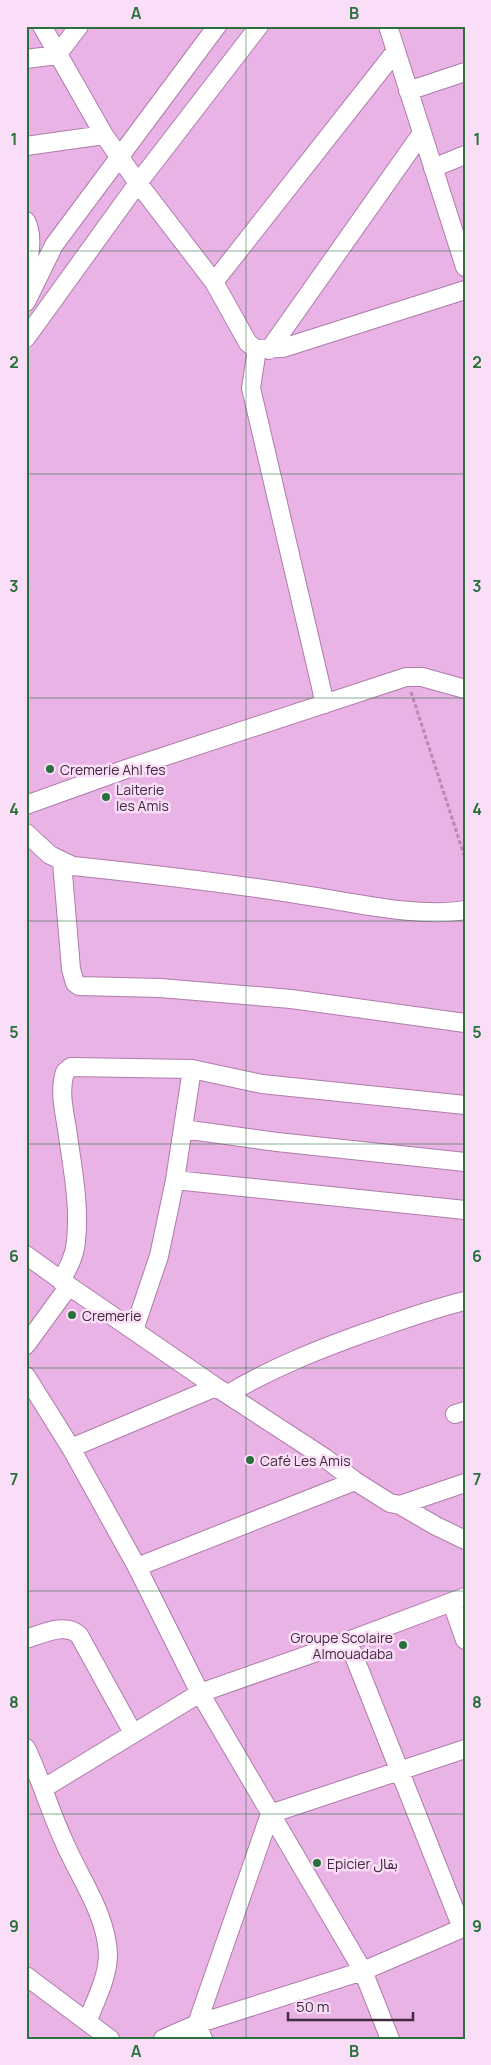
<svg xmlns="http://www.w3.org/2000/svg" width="491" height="2065" font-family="Manrope,'Noto Sans Arabic',sans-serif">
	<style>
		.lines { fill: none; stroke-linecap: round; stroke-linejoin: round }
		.minor-casing { stroke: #af7cab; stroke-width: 20 }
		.path { stroke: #b68ab3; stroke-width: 3; stroke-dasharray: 4 2.5; stroke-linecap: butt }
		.minor { stroke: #fff; stroke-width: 18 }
		.grid { fill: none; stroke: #2a703c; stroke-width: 1; stroke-opacity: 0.55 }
		.poi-dot { fill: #2a703c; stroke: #fadef7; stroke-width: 2 }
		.labels { text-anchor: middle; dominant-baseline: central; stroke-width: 5; stroke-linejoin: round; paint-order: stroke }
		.poi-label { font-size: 14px; fill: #412c3f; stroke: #fadef7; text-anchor: start }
		.neatline { fill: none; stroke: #2a703c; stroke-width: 2 }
		.grid-label { font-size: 16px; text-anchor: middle; font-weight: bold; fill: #2a703c }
	</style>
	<rect width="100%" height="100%" fill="#e9b3e5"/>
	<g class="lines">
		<!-- minor casing -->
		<g class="minor-casing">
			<path id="minor" d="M42 26 104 135 138 183 214 282 248 343 256 349 283 348 465 290
				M388 26 465 267
				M26 59 57 55 79 26
				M408 91 465 72
				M26 146 104 135
				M433 168 465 155
				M26 221C34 237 29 257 26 275
				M214 282 395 52
				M26 302 54 245 217 26
				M26 338 138 183 259 26
				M257 349 251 388 325 704
				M269 350 422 133
				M26 805 129 768 406 677H422L465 689
				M26 833 50 855 73 866C150 874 227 883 303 895 352 902 417 918 465 910
				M62 862 71 969 75 983 79 986 160 988 291 999 465 1023
				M183 1129 277 1142 465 1162
				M175 1180 192 1069 262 1084 465 1105
				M26 1255 69 1286 216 1387 325 1458 355 1481 390 1503 400 1505 436 1526 465 1540
				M61 1281C68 1268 75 1256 76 1241 80 1204 72 1166 67 1129 64 1110 59 1091 65 1072L71 1067 192 1069
				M134 1330 159 1256 175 1180 465 1210
				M26 1345 69 1286
				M26 1376 71 1448 137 1567 200 1693 363 1971 390 2039
				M228 1394C274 1367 317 1350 367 1332 399 1321 431 1309 465 1301
				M455 1414 465 1411
				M71 1448 216 1387
				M400 1505 465 1483
				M137 1567 355 1481
				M452 1603 465 1640
				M26 1639C42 1634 65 1622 79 1635L133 1733
				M348 1641 462 1928
				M26 1748C40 1777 49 1808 62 1837 78 1876 106 1912 108 1954 108 1977 96 1999 88 2020
				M44 1788 200 1693 348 1641 465 1597
				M26 1976 110 2039
				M163 2039 197 2024 363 1971 465 1927
				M203 2039 197 2024 270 1814 465 1749"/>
		</g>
		<!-- path -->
		<path class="path" d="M411 692 465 858"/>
		<!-- minor -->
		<use href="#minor" class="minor"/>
	</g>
	<!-- grid -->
	<path class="grid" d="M246 26V2039M26 251H465M26 474H465M26 698H465M26 921H465M26 1144H465M26 1368H465M26 1591H465M26 1814H465"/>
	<!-- markers -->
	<g class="poi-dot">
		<circle cx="50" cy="769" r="5"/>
		<circle cx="106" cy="797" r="5"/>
		<circle cx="72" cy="1315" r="5"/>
		<circle cx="250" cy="1460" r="5"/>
		<circle cx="403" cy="1645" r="5"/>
		<circle cx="317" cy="1863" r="5"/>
	</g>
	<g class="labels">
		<!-- poi labels -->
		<g class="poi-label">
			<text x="60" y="769">Cremerie Ahl fes</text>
			<text x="116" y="789">Laiterie<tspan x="116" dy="16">les Amis</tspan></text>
			<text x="82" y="1315">Cremerie</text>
			<text x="260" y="1460">Café Les Amis</text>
			<text x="393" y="1637" text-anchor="end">Groupe Scolaire<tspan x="393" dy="16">Almouadaba</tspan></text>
			<text x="327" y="1863">Epicier بقال</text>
		</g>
	</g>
	<!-- border -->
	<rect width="491" height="2065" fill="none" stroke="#fadef7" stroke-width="55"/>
	<!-- scale -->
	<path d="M288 2012v8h125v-8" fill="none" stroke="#412c3f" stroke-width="2.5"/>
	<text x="296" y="2012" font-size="15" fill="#412c3f" stroke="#fadef7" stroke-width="4" paint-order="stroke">50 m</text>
	<rect x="28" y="28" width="436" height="2010" class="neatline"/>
	<g class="grid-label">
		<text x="136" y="19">A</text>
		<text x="354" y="19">B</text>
		<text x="14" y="145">1</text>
		<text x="477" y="145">1</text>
		<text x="14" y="368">2</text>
		<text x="477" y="368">2</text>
		<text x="14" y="592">3</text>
		<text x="477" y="592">3</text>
		<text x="14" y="815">4</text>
		<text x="477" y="815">4</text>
		<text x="14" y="1038">5</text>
		<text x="477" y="1038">5</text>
		<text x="14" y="1262">6</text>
		<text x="477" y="1262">6</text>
		<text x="14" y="1485">7</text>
		<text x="477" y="1485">7</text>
		<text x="14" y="1708">8</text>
		<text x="477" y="1708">8</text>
		<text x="14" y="1932">9</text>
		<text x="477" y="1932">9</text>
		<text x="136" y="2057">A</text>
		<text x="354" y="2057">B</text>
	</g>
</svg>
